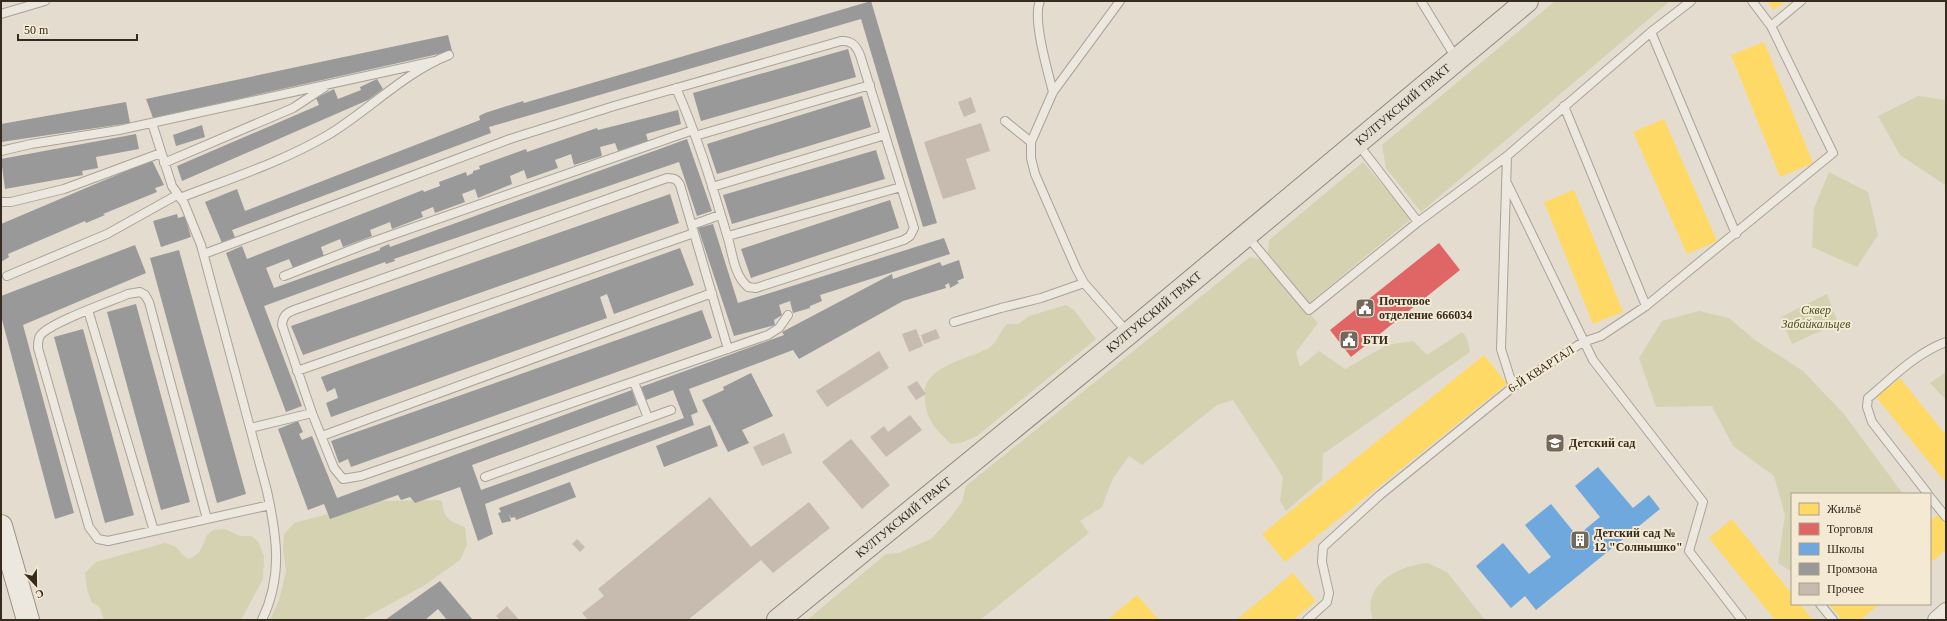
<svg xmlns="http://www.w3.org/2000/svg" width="1947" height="621" font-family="'Times New Roman',serif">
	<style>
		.green { fill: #d4d2b1 }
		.homes { fill: #ffd966 }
		.shops { fill: #e06666 }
		.schools { fill: #6fa8dc }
		.industry { fill: #999 }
		.building { fill: #c7bbaf }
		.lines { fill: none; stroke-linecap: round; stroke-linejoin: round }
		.lane-casing { stroke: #a9a297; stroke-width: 10 }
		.street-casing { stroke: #a9a297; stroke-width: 18 }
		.secondary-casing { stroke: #999187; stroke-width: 24 }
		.primary-casing { stroke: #8f877e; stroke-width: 24 }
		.lane { stroke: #ece8df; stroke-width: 8 }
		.street { stroke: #ece8df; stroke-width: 16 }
		.secondary { stroke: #ece8df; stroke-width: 22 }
		.primary { stroke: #e3ded1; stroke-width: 22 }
		.labels { text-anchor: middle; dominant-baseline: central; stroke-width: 4; stroke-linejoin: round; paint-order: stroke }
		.street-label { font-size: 12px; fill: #372a1f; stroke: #f4ead4 }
		.poi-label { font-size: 12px; font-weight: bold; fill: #372a1f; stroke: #f4ead4; text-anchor: start }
		.park-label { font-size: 12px; font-style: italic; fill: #495326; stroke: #f4ead4 }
	</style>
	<rect width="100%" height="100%" fill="#e4dcce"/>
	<!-- green -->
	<path class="green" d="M1555 1H1670L1421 212 1386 168 1382 145Z
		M1918 96 1946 100 1945 185 1900 155 1878 116Z
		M1363 162 1411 219 1309 303 1268 253 1269 240Z
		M1829 172 1868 192 1878 235 1857 267 1812 247 1814 208Z
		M1250 257 1262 260 1318 323 1296 352 1300 367 1319 351 1345 369 1387 345 1413 341 1427 355 1462 332 1467 338 1470 352 1323 454 1322 480 1286 511 1280 501 1283 477 1233 400 1217 405 1142 465 1129 456 1112 480 1102 507 1080 521 1089 533 980 620H807L886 554 898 553 931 539 947 522 962 502 966 486Z
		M1827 294 1838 323 1792 344 1781 317Z
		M1066 305 1074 310 1096 339 977 436 963 442 951 444C936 430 925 419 925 397 925 394 924 388 926 385 934 364 971 358 989 348 997 343 1000 331 1007 324H1018L1029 316Z
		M1699 311 1729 318 1755 340 1803 371 1844 414 1903 494H1792V572L1778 563 1785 515 1774 476 1733 446 1712 406 1656 407 1639 358 1662 321Z
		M1946 372V400L1930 383Z
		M438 500 442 501C444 519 449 521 465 527L467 545 460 560 425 585 361 620H270L279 600 286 571 283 550 284 534 294 523 377 501Z
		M213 530 225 529 240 536H251L258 541 264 556 263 579 241 620H104L99 606 92 603 87 589 85 573 96 562 165 543 176 547 184 556 189 559C202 553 202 547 207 535Z
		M1428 563 1447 572 1485 620H1373C1360 585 1399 565 1428 563Z"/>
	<!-- homes -->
	<path class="homes" d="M1767 1H1786L1774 10Z
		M1764 42 1813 163 1780 177 1731 55Z
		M1664 119 1717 241 1687 254 1633 132Z
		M1574 190 1623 312 1593 324 1544 202Z
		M1484 355 1507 384 1285 562 1262 534Z
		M1900 378 1946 435V483L1876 397Z
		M1940 513 1946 521V550L1930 563V521Z
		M1732 519 1792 594V604H1800L1813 620H1775L1709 538Z
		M1293 573 1316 601 1293 620H1236Z
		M1137 595 1159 620H1107Z
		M1829 604H1880L1860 620H1842Z"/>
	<!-- shops -->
	<path class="shops" d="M1439 243 1460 270 1351 357 1330 330Z"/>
	<!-- schools -->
	<path class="schools" d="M1598 467 1633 508 1649 495 1660 509 1536 610 1525 596 1511 608 1476 566 1503 543 1529 574 1551 557 1525 525 1551 504 1577 536 1600 517 1575 486Z"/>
	<!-- industry -->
	<path class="industry" d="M871 1 937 223 923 227 861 19 489 127 491 133 232 230 235 237 222 243 205 202 237 189 245 211 480 120 479 116 485 113 523 101 524 103Z
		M448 35 452 51 153 118 146 99Z
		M848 49 856 77 701 121 693 93Z
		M377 79 383 89 368 100 182 181 177 166 319 105 316 98 334 89 338 99 361 90 360 87Z
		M862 96 871 127 717 174 707 144Z
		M126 102 130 123 1 142V124Z
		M678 110 681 124 646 134 648 141 618 151 615 143 600 147 602 156 574 165 571 154 555 160 558 168 527 179 524 170 510 176 512 184 478 198 475 189 462 194 465 202 435 213 433 207 421 212 423 217 392 229 390 222 370 230 372 236 343 247 340 239 321 247 324 256 293 268 289 259 266 268 274 288 380 250V248L389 244 390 247 687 139 712 211 697 216 679 162 394 259 395 261 386 264 385 262 264 306 302 406 286 412 226 253 242 246 247 259 423 190 424 192 440 186 439 182 466 172 467 176 473 173V171L480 169 479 166 526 149 527 152 597 128 598 130Z
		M202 125 205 137 176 146 173 135Z
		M136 134 139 149 96 157 98 168 82 171 83 175 5 189 1 159Z
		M876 150 885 179 732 224 723 195Z
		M152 160 164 185 155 188 157 192 103 214 105 215 86 223 85 221 8 254 9 257 1 262V224Z
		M670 194 679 223 303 355 291 326Z
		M890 200 899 228 751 278 741 249Z
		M177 214 178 218 185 216 191 237 161 247 153 221Z
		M713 224 738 303 944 238 950 254 820 295 822 301 810 306V308L793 313 790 301 779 305 782 315 774 320 775 325 734 336 698 228Z
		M135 245 146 273 23 325 74 513 55 519 1 316V296Z
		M680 248 694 285 614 314 607 294 600 297 607 318 331 417 326 403 338 398 335 388 327 392 321 377Z
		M179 250 246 494 217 503 150 258Z
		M959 260 964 278 957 281 959 283 950 288 949 283 945 285 946 288 903 301 799 359 793 350 689 389 698 412 691 415 694 425 485 504 493 534 478 541 460 487 415 503 410 497 401 500 398 495 330 519 324 504 308 510 278 429 298 421 303 432 299 434 302 440 312 436 337 498 632 390 637 405 472 465 481 490 684 418 673 390 646 400 641 387 784 335 782 332 892 274 893 279 940 262 942 266Z
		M136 304 190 502 161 510 107 312Z
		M702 310 712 338 351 467 348 459 339 463 331 441Z
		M83 329 134 515 105 523 54 337Z
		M751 373 773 416 742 430 749 443 728 452 702 400 724 390 723 387Z
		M710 425 718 446 664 467 656 446Z
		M570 482 576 497 516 520 515 517 511 518 509 514 511 521 502 523 498 513 501 512 499 508Z
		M440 581 473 620H447L438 609 425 620H385Z"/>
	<!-- building -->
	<path class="building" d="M971 97 976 112 964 117 958 102Z
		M981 123 990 151 966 159 976 189 943 199 924 142Z
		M916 329 923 346 909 352 902 334Z
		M936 329 940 338 924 344 921 335Z
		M879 351 889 368 827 407 816 391Z
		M917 381 926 394 916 400 907 387Z
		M910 415 922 430 886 457 870 437 884 426 888 432Z
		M784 433 792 453 762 466 753 447Z
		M851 439 890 485 862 509 822 462Z
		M710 497 751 547 809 502 830 528 773 573 761 560 688 620H588L582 613 604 596 598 589Z
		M577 539 585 547 580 552 572 544Z
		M507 606 519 620H500L496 616Z"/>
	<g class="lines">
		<!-- lane casing -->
		<g class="lane-casing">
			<path id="lane" d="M1040 1C1032 19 1048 72 1053 92
				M1120 1 1053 92 1031 142V158L1035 174 1076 268 1084 283 1128 333
				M1421 1 1456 58
				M1 14 45 1
				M1771 26 1801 1
				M1651 32 1736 234
				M1564 106 1646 306
				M1005 121 1031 142
				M152 123 172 186 184 203 201 245 267 491C277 537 283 576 262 620
				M695 136 870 85
				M1358 144 1418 222
				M1 151 31 144 119 130 435 61
				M1507 156 1501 349 1513 387
				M164 163 293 108 325 87
				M1506 181 1593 360 1703 502 1689 551 1742 620
				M712 187 885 135
				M180 198C229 179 282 162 328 135 368 111 405 72 449 55
				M1 202H11L64 189 161 153
				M692 225 720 215
				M728 236 901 187
				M1247 236 1309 310 1418 222 1507 156 1651 32 1691 1
				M204 254 510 139 614 106 841 41C851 40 856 45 860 55L914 228 910 236 904 240 756 288 748 287C733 274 733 253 727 235 712 185 697 135 676 88
				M7 276 107 234 177 195
				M284 276 366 244 693 130
				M88 310 154 531
				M954 322 1001 308 1041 298 1084 283
				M728 349 680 185C677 179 674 178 667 178L294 310C286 313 283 316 282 325L312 413 334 468 343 479 361 476 768 335 779 328 788 315
				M297 371 694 233
				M634 382 648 418
				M250 428 312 413
				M322 436 712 293
				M485 477 671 410
				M1928 494 1872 422 1867 407 1868 398C1892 378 1916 353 1946 342
				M1930 497 1946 517
				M207 519 149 302 145 295 140 292 128 294C112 301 48 323 40 336 38 339 38 344 38 348L89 527 98 539 108 541 270 505
				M1820 604 1833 620
				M1307 620 1327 602 1329 593 1322 562 1323 547 1380 495 1513 387 1583 342 1601 336 1646 306 1833 153 1771 26 1752 1"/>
		</g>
		<!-- street casing -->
		<g class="street-casing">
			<path id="street" d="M1936 620 1946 611"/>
		</g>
		<!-- secondary casing -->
		<g class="secondary-casing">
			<path id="secondary" d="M1 526 28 620"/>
		</g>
		<!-- primary casing -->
		<g class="primary-casing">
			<g id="primary">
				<path id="s1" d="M778 620 1129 333 1527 1"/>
			</g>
		</g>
		<!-- lane -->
		<use href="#lane" class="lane"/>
		<!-- street -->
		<use href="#street" class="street"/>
		<!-- secondary -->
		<use href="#secondary" class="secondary"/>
		<!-- primary -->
		<use href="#primary" class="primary"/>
	</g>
	<!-- icons -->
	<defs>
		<g id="civic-square" transform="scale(1)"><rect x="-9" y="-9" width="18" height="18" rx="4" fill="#74685c" stroke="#f4ead4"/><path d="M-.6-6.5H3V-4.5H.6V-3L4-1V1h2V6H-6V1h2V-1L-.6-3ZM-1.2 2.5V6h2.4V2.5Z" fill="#fff"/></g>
		<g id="school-square" transform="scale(1)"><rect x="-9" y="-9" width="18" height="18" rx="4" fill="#74685c" stroke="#f4ead4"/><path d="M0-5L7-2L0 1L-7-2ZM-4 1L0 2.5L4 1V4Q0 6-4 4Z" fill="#fff"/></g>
		<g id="building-square" transform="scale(1)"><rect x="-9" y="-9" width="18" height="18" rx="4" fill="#74685c" stroke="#f4ead4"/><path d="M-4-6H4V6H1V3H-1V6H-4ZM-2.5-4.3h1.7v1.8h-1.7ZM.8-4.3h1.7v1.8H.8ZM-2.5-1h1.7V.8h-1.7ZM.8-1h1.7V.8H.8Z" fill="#fff"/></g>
	</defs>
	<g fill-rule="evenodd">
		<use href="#civic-square" x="1365" y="308"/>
		<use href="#civic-square" x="1349" y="340"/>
		<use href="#school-square" x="1555" y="443"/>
		<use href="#building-square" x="1580" y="540"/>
	</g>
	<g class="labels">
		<!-- street labels -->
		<g class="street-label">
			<text stroke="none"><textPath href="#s1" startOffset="810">КУЛТУКСКИЙ ТРАКТ</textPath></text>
			<text stroke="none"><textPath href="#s1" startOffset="486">КУЛТУКСКИЙ ТРАКТ</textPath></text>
			<text transform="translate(1541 369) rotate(-33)">6-Й КВАРТАЛ</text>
			<text stroke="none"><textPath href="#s1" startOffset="162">КУЛТУКСКИЙ ТРАКТ</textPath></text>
		</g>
		<!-- poi labels -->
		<g class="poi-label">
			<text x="1379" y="301">Почтовое<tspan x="1379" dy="14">отделение 666034</tspan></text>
			<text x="1363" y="340">БТИ</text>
			<text x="1569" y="443">Детский сад</text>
			<text x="1594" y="533">Детский сад №<tspan x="1594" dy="14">12 "Солнышко"</tspan></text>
		</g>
		<!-- park labels -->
		<g class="park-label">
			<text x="1816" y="310">Сквер<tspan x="1816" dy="14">Забайкальцев</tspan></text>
		</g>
	</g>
	<!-- border -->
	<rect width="1947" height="621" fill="none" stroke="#372a1f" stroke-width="4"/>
	<!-- legend -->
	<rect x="1791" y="493" width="140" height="112" fill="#f4ead4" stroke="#a89d8c"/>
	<rect x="1799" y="503" width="20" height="12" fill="#ffd966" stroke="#a89d8c"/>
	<text x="1827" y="513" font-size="12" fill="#372a1f">Жильё</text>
	<rect x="1799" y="523" width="20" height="12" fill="#e06666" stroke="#a89d8c"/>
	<text x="1827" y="533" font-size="12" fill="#372a1f">Торговля</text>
	<rect x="1799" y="543" width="20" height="12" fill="#6fa8dc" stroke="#a89d8c"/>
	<text x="1827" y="553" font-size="12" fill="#372a1f">Школы</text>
	<rect x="1799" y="563" width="20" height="12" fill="#999999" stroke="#a89d8c"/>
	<text x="1827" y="573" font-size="12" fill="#372a1f">Промзона</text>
	<rect x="1799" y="583" width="20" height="12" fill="#c7bbaf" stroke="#a89d8c"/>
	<text x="1827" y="593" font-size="12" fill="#372a1f">Прочее</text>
	<!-- north arrow -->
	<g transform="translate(36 585) rotate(158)" stroke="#f4ead4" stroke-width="3" paint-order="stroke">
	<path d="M0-3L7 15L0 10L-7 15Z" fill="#372a1f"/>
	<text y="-6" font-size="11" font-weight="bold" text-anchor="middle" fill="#372a1f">С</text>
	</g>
	<!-- scale -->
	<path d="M18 34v6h119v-6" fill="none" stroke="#372a1f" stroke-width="2"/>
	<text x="24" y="34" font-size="12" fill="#372a1f" stroke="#f4ead4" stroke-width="3" paint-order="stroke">50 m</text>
</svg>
